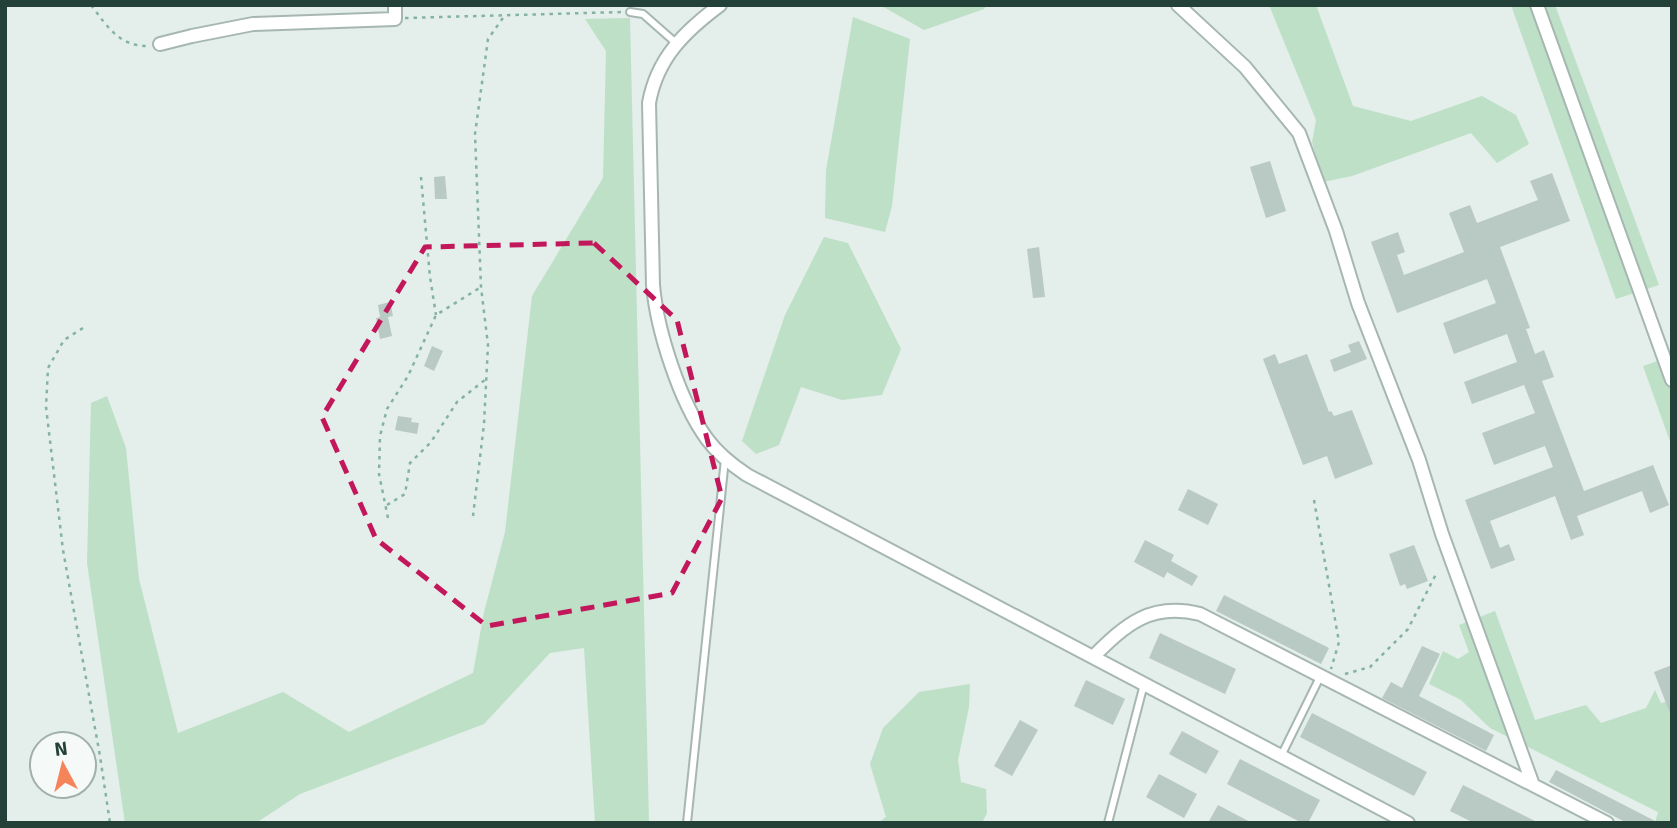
<svg xmlns="http://www.w3.org/2000/svg" width="1677" height="828" font-family="Signika,sans-serif">
	<style>
		.green { fill: #bde0c7 }
		.building { fill: #b9c9c3 }
		.lines { fill: none; stroke-linecap: round; stroke-linejoin: round }
		.lane-casing { stroke: #a6b7b1; stroke-width: 10 }
		.street-casing { stroke: #a6b7b1; stroke-width: 16 }
		.path { stroke: #84b3a5; stroke-width: 2.5; stroke-dasharray: 3.5 5; stroke-linecap: butt }
		.lane { stroke: #fff; stroke-width: 6 }
		.street { stroke: #fff; stroke-width: 12 }
		.marked { fill: none; stroke: #c2185b; stroke-width: 5; stroke-dasharray: 14 9; stroke-linejoin: round }
	</style>
	<rect width="100%" height="100%" fill="#e4eeea"/>
	<!-- green -->
	<path class="green" d="M880 5H987L984 9 924 30Z
		M1269 5H1316L1353 106 1411 121 1482 96 1516 115 1529 144 1497 163 1471 133 1352 176 1323 182 1312 142 1316 120Z
		M1511 5H1555L1659 285 1616 299Z
		M853 17 910 39 892 206 885 232 825 218 826 170Z
		M630 18 649 823H595L584 648 550 653 484 724 300 794 256 823H125L87 563 91 403 107 396 126 448 139 579 178 733 283 692 349 732 473 673 484 612 505 532 532 296 603 178 606 51 585 19Z
		M824 237 848 243 901 349 882 395 842 400 801 387 779 445 756 454 742 441 785 315Z
		M1672 356V447L1643 366Z
		M1495 611 1535 720 1586 705 1601 723 1646 708 1655 690 1661 703 1672 700V823H1655L1658 812 1490 728 1461 700 1429 684 1443 651 1458 659 1469 652 1459 625Z
		M970 684 969 707 958 760 961 782 986 789 987 813 982 823H878L886 817 870 764 883 728 919 692Z"/>
	<!-- building -->
	<path class="building" d="M1270 161 1286 211 1266 218 1250 167Z
		M1552 173 1570 221 1500 247 1530 328 1526 329 1535 354 1544 350 1554 377 1542 381 1584 491 1653 465 1669 505 1650 513 1642 491 1577 516 1584 535 1571 540 1555 496 1490 521 1500 548 1509 544 1515 560 1491 569 1465 500 1553 467 1545 446 1494 465 1482 433 1535 413 1524 385 1472 404 1464 382 1517 362 1507 334 1454 354 1443 323 1496 303 1487 279 1397 313 1371 242 1398 232 1405 252 1397 255 1404 275 1464 252 1449 213 1470 205 1477 223 1538 200 1530 181Z
		M445 176 447 199H435L434 177Z
		M1039 247 1045 297 1033 298 1027 249Z
		M390 302 393 316 388 317 392 336 380 339 376 318 380 317 378 305Z
		M1359 341 1367 359 1334 372 1330 360 1351 352 1348 345Z
		M432 346 443 351 434 371 424 366Z
		M1275 354 1279 364 1307 354 1329 412 1331 411 1334 416 1352 410 1373 464 1335 479 1327 456 1303 465 1263 359Z
		M398 416 412 418 411 422 419 423 417 434 395 430Z
		M1188 489 1218 504 1208 525 1178 510Z
		M1145 540 1174 555 1171 561 1198 576 1192 586 1167 572 1164 578 1134 562Z
		M1414 545 1428 581 1407 589 1405 584 1400 586 1389 554Z
		M1224 595 1329 648 1321 664 1216 611Z
		M1160 633 1236 669 1225 694 1149 658Z
		M1422 646 1440 654 1419 696 1494 735 1486 751 1382 698 1391 682 1402 688Z
		M1672 665V716H1671L1654 672Z
		M1086 680 1125 699 1113 725 1074 706Z
		M1312 713 1427 772 1414 796 1300 737Z
		M1020 720 1038 730 1012 776 994 766Z
		M1182 731 1219 751 1206 774 1169 754Z
		M1240 759 1320 800 1308 823H1302L1227 784Z
		M1556 770 1659 823H1627L1549 782Z
		M1159 774 1197 794 1184 818 1146 797Z
		M1463 785 1539 823H1474L1450 811Z
		M1218 805 1252 823H1208Z"/>
	<g class="lines">
		<!-- lane casing -->
		<g class="lane-casing">
			<path id="lane" d="M630 12 643 14 676 43
				M1281 756 1320 677
				M687 823 725 459
				M1108 823 1144 684"/>
		</g>
		<!-- street casing -->
		<g class="street-casing">
			<path id="street" d="M720 5C685 31 657 58 649 103L653 285C657 331 680 402 707 439 718 454 732 465 747 475L1408 823
				M1178 5 1245 67 1299 133 1336 231 1358 303 1419 460 1442 534 1533 785
				M1537 5 1672 380
				M160 44 192 36 253 24 395 19V5
				M1093 657C1126 624 1151 602 1200 614L1607 823"/>
		</g>
		<!-- path -->
		<path class="path" d="M91 5C108 27 119 47 150 46
			M405 18 623 12
			M421 177 430 277 436 315
			M83 328 64 340 48 368 46 407 63 550 100 756 110 823
			M1314 500 1339 642 1331 669
			M387 505 405 494 410 463 431 442 457 402 486 379
			M473 516 484 424 488 345 481 287 475 134 488 39 505 15
			M388 518 379 474 380 436 387 409 408 376 436 315 481 287
			M1345 674 1370 667 1408 629 1437 572"/>
		<!-- lane -->
		<use href="#lane" class="lane"/>
		<!-- street -->
		<use href="#street" class="street"/>
	</g>
	<!-- marked area -->
	<path class="marked" d="M594 243 677 320 722 498 672 593 487 626 376 539 322 417 425 247Z"/>
	<!-- border -->
	<rect width="1677" height="828" fill="none" stroke="#234139" stroke-width="14"/>
	<!-- north arrow -->
	<g transform="translate(63 765) rotate(353)"><circle r="33" fill="#f5faf8" stroke="#a1b0ac" stroke-width="2"/>
	<path d="M0-5L12 26L0 18L-12 26Z" fill="#f6845b"/>
	<text y="-10" font-size="19" font-weight="bold" text-anchor="middle" fill="#234139">N</text>
	</g>
</svg>
